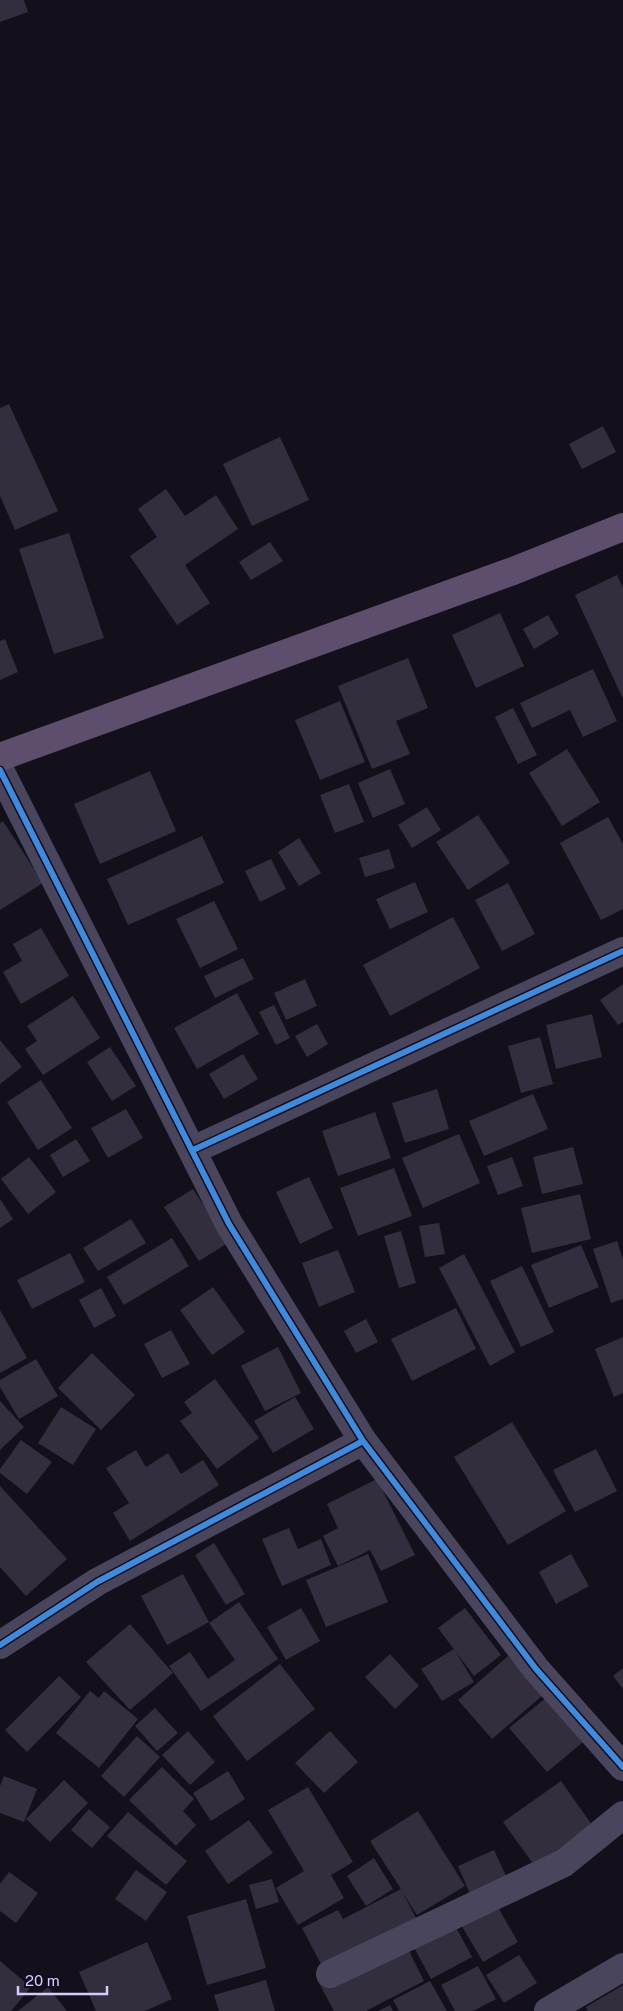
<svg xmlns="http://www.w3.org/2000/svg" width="623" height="2011" font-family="'Public Sans',sans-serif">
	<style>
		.building { fill: #322e3e }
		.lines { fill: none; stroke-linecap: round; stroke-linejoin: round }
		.minor { stroke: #49455d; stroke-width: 28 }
		.major { stroke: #5e4e6e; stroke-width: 28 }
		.cycleway-casing { stroke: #110c20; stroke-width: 9 }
		.cycleway { stroke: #408adc; stroke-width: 6 }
	</style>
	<rect width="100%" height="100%" fill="#13101c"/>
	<!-- building -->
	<path class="building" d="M0 0H24L28 12 0 22Z
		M9 404 58 511 15 530 0 496V408Z
		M603 426 616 452 582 469 569 444Z
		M280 437 309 500 252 526 223 464Z
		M166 489 185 516 216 495 238 529 185 565 210 603 177 625 130 556 157 537 138 509Z
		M69 533 104 638 54 654 19 549Z
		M270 542 283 561 251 580 239 562Z
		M617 575 623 588V699L575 595Z
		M500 613 524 666 476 688 452 635Z
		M548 615 559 634 534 649 523 629Z
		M5 639 18 672 0 680V641Z
		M408 658 428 708 396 721 410 754 372 769 338 686Z
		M593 669 617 721 583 737 570 710 532 728 520 703Z
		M340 701 365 762 320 780 295 720Z
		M513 708 537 755 518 764 495 717Z
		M567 749 600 802 562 826 529 773Z
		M390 769 405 804 373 818 358 783Z
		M150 771 176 831 100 864 74 804Z
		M349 784 364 822 335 833 320 795Z
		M427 807 441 830 412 848 398 825Z
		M478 815 510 863 468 890 436 842Z
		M608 817 623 844V909L601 920 560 843Z
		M3 821 43 883 0 910V823Z
		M202 836 224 883 128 925 107 879Z
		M299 838 321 873 299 886 278 852Z
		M389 849 395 868 365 877 359 858Z
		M271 859 286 889 260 902 245 871Z
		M415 882 428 912 390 929 376 899Z
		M508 883 535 934 502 951 475 900Z
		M214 901 238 949 200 968 176 919Z
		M453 917 480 968 390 1016 363 965Z
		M41 928 69 976 21 1004 3 972 22 961 13 944Z
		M243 958 254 979 215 998 204 976Z
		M305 979 317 1006 286 1020 274 993Z
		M623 984V1022L618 1025 600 1000Z
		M237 993 259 1034 197 1069 174 1028Z
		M73 996 100 1038 43 1075 25 1049 37 1041 27 1026Z
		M274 1005 290 1038 276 1045 259 1012Z
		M592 1014 602 1057 556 1069 546 1025Z
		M317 1024 328 1044 307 1057 295 1036Z
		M540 1037 553 1084 521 1093 508 1046Z
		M0 1040 22 1067 0 1084Z
		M110 1047 136 1086 112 1101 87 1062Z
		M243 1054 258 1079 224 1099 209 1074Z
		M41 1080 72 1128 38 1150 7 1102Z
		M437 1089 449 1129 405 1143 392 1103Z
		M533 1094 548 1129 484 1156 469 1121Z
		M126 1109 143 1138 108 1158 91 1128Z
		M375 1112 391 1158 338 1176 322 1131Z
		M459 1134 480 1183 423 1208 402 1158Z
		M76 1139 90 1161 63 1177 50 1155Z
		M573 1147 583 1184 542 1194 533 1157Z
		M29 1157 56 1192 28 1214 1 1179Z
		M512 1157 523 1186 498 1195 487 1166Z
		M394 1168 412 1216 358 1236 340 1188Z
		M309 1177 333 1228 300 1244 276 1192Z
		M193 1189 228 1243 199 1261 164 1207Z
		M580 1194 591 1239 532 1253 521 1208Z
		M0 1199 13 1219 0 1228Z
		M131 1219 146 1243 98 1271 83 1248Z
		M439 1223 445 1254 425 1257 419 1226Z
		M401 1231 416 1283 399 1288 384 1236Z
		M172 1238 189 1266 124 1305 107 1277Z
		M617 1241 623 1260V1299L611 1303 593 1249Z
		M581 1245 599 1287 549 1308 531 1265Z
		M338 1250 355 1292 319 1307 302 1263Z
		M70 1253 85 1282 32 1309 17 1280Z
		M464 1254 515 1352 490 1366 439 1268Z
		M522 1266 554 1332 521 1347 490 1281Z
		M213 1287 245 1332 212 1355 180 1310Z
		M101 1288 116 1316 94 1328 79 1300Z
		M456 1308 476 1349 412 1381 391 1339Z
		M0 1310 27 1358 0 1373Z
		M366 1319 378 1342 356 1353 344 1331Z
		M171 1330 190 1364 162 1378 144 1344Z
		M623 1337V1393L614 1397 595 1349Z
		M278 1347 301 1393 265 1411 241 1366Z
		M92 1353 135 1395 101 1430 58 1388Z
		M36 1359 58 1396 19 1419 0 1387V1380Z
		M215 1379 259 1438 217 1469 180 1421 192 1413 184 1402Z
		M295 1397 314 1429 273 1453 254 1421Z
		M0 1401 24 1427 0 1450Z
		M61 1407 96 1429 73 1465 38 1443Z
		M512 1422 566 1511 508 1545 454 1457Z
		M21 1440 52 1462 27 1494 0 1473V1469Z
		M596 1449 617 1491 575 1512 553 1470Z
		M136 1450 146 1467 168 1453 181 1474 203 1460 219 1485 130 1541 113 1513 129 1503 106 1468Z
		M377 1479 415 1555 381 1571 370 1550 338 1566 323 1536 338 1528 327 1504Z
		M0 1486 67 1559 26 1596 0 1567Z
		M289 1528 298 1549 321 1539 331 1565 282 1586 262 1539Z
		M214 1543 245 1594 226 1605 195 1555Z
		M368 1554 388 1602 326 1627 306 1580Z
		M571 1554 589 1586 556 1604 539 1572Z
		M183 1574 209 1622 167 1645 141 1596Z
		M239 1602 278 1659 201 1711 169 1666 190 1652 208 1679 235 1660 209 1623Z
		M301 1608 320 1641 286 1660 267 1627Z
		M465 1608 501 1655 474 1676 438 1628Z
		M130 1624 173 1673 130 1710 86 1662Z
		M454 1649 474 1682 442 1701 421 1669Z
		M390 1654 419 1686 395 1709 365 1677Z
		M508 1656 543 1695 492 1739 458 1700Z
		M280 1664 315 1709 247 1761 213 1716Z
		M623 1668V1689L613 1676Z
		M59 1676 81 1697 27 1752 5 1730Z
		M90 1691 99 1698 104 1691 138 1719 99 1768 56 1733Z
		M546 1698 583 1742 547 1772 509 1728Z
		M155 1708 178 1733 157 1751 135 1726Z
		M188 1731 215 1762 190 1785 162 1755Z
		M330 1731 358 1762 324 1793 295 1763Z
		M137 1736 160 1757 124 1797 101 1776Z
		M162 1767 194 1799 183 1811 196 1825 176 1846 129 1800Z
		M228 1771 245 1799 211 1821 193 1793Z
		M4 1776 37 1789 24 1822 0 1813V1786Z
		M64 1780 88 1803 50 1842 26 1819Z
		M561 1781 597 1832 539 1872 503 1822Z
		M308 1787 353 1862 331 1875 344 1898 298 1925 276 1888 304 1871 268 1810Z
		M89 1809 110 1827 92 1848 71 1830Z
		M418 1811 465 1886 417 1915 403 1893 416 1918 322 1966 302 1928 338 1910 343 1919 401 1889 370 1841Z
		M128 1812 187 1861 166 1885 107 1836Z
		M249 1820 273 1853 228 1884 205 1851Z
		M494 1850 507 1878 470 1894 458 1866Z
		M374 1858 393 1889 366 1906 347 1876Z
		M136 1870 167 1892 146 1921 115 1899Z
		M9 1872 38 1893 16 1923 0 1911V1884Z
		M272 1879 279 1902 256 1909 249 1885Z
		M492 1897 518 1942 483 1962 457 1918Z
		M246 1899 266 1968 207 1985 187 1916Z
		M451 1918 472 1957 431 1979 410 1940Z
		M403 1939 424 1981 366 2011H334L319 1983Z
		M147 1942 172 1999 145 2011H96L79 1972Z
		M519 1955 537 1983 504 2003 486 1975Z
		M0 1961 31 1987 11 2011H0Z
		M478 1966 496 1999 473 2011H455L441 1985Z
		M266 1980 275 2011H219L214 1995Z
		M430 1981 447 2011H399L393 2000Z
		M623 1985V2011H588L586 2007Z
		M48 1987 67 2011H18Z
		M390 2005 393 2011H378Z"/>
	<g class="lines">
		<!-- minor -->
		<path class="minor" d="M0 770 229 1224 363 1441 536 1669 623 1767
			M193 1150 623 951
			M0 1645 97 1582 363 1441
			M330 1974 564 1863 623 1815
			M548 2011 623 1967"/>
		<!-- major -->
		<path class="major" d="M0 757 513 571 623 527"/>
		<!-- cycleway casing -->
		<g class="cycleway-casing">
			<path id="cycleway" d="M0 770 229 1224 363 1441 536 1669 623 1767
				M193 1150 623 951
				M0 1645 97 1582 363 1441"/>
		</g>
		<!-- cycleway -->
		<use href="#cycleway" class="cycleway"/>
	</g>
	<!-- scale -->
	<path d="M18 1986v8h89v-8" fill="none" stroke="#d6cbff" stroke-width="2.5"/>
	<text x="25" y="1986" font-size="15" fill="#d6cbff" stroke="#110c20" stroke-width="4" paint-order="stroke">20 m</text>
</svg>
